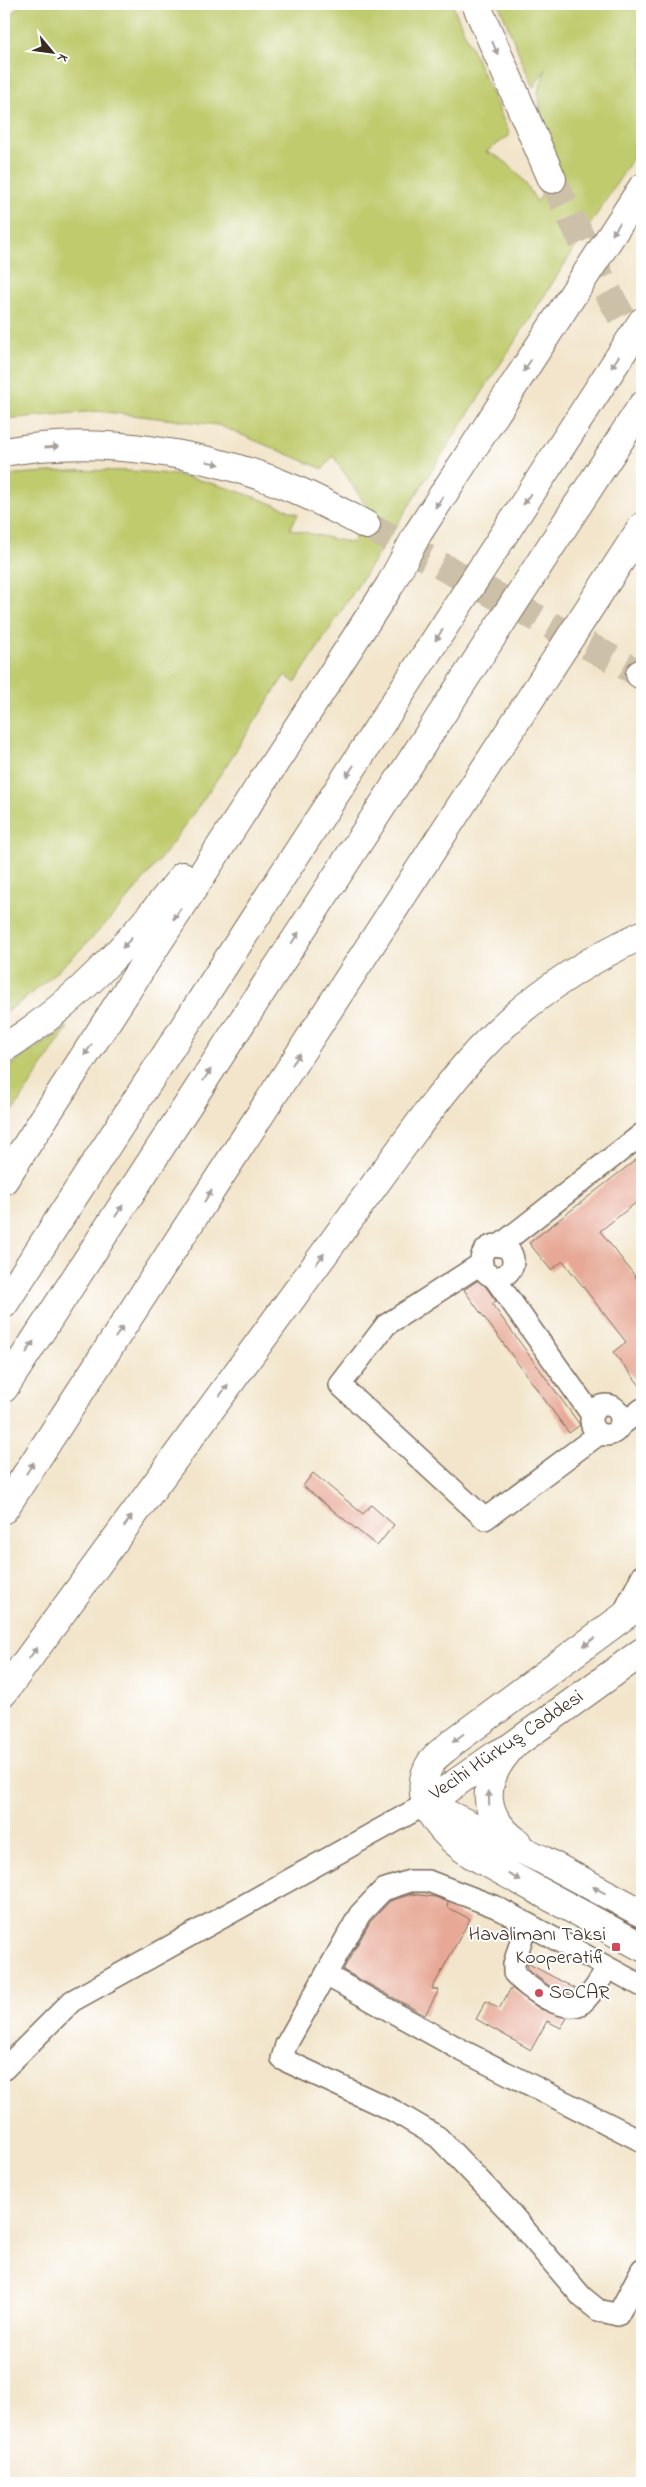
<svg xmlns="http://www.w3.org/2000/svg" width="646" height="2487" font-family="'Indie Flower',sans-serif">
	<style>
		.green { fill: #bfcb6d; stroke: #7d7a46 }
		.building { fill: #e7a996 }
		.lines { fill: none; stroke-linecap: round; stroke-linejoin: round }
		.highway-tunnel { stroke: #cdc0a8; stroke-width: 28; stroke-dasharray: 28 14; stroke-linecap: butt }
		.minor-casing { stroke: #7b6b5b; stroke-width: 24 }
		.major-casing { stroke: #7b6b5b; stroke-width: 30 }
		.highway-casing { stroke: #7b6b5b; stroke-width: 30 }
		.minor { stroke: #fff; stroke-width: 21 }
		.major { stroke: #fff; stroke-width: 28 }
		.highway { stroke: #fff; stroke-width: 28 }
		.oneway { fill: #a79f9a }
		.poi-dot { fill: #d1495b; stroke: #fff; stroke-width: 2 }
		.labels { text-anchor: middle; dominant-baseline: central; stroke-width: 4; stroke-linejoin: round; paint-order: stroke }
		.street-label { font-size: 20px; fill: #3b2a1e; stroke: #fff }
		.poi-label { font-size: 20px; fill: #3b2a1e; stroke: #fff; text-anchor: end }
	</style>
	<rect width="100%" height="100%" fill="#fff"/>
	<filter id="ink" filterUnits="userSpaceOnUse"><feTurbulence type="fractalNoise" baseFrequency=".02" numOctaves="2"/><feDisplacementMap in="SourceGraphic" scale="10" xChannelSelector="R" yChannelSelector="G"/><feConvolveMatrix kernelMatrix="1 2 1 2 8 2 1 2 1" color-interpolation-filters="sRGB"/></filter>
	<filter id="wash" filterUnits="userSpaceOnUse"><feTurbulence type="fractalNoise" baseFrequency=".0096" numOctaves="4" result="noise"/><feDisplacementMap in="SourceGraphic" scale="20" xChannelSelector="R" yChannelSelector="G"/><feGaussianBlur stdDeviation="1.12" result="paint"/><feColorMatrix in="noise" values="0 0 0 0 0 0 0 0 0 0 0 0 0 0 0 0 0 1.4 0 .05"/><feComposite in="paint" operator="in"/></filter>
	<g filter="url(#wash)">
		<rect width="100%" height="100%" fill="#f2e5cb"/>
		<!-- green -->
		<path class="green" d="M20 4H452L510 135 486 152C510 159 525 181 537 202L558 169 542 117 538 92 546 68 533 88 499 4H642V144L295 683 285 675C219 776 156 881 66 963 46 981 27 999 4 1013V475C56 471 107 468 159 473 206 478 254 496 298 514L290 529 352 543 371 513 333 456 323 469 218 425 97 411 4 419V27Z
			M68 1027 4 1125V1070Z"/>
		<g id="blocks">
			<!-- building -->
			<path class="building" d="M642 1155V1198L600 1231 642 1285V1388L613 1352 626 1342 563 1261 551 1270 529 1243Z
				M480 1279 496 1301 492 1304 580 1425 569 1433 464 1290Z
				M313 1473 363 1514 371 1505 394 1525 377 1546 303 1486Z
				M412 1894 435 1897 448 1902 447 1907 470 1919 432 1989 439 1990 425 2015 343 1970 370 1922 390 1901Z
				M527 1963 578 1990 567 1993 551 1987 528 1970Z
				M511 1988 540 2009 567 2018 561 2028 547 2021 531 2050 476 2019 486 2001 499 2009Z"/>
		</g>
	</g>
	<g filter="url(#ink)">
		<use href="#blocks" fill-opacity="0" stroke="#7b6b5b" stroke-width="1"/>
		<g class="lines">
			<!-- highway-tunnel -->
			<path class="highway-tunnel" d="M552 179 610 296 642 353
				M366 525 640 674"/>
			<!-- minor casing -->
			<g class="minor-casing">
				<path id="minor" d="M481 1261a16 16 0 1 1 32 0a16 16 0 1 1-32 0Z
					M499 1246 642 1134
					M482 1263 386 1325 340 1385 485 1519 599 1434
					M493 1276 592 1415
					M591 1420a15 15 0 1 1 30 0a15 15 0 1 1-30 0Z
					M620 1426 642 1409
					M622 1616 642 1576
					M526 1924 514 1964V1973C525 1986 564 2016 582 2003 593 1994 600 1979 608 1968
					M326 1975 463 2051 642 2141
					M642 1986 496 1907 428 1881H410L383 1890 360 1914 286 2045 282 2059 394 2111 438 2137 508 2210 582 2297 598 2310 618 2315 642 2269
					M4 2069 72 2001 426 1804"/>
			</g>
			<!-- major casing -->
			<g class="major-casing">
				<path id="major" d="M642 1603 452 1743C446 1749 437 1754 432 1761 407 1797 442 1834 471 1854L642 1947
					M508 1751C480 1784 482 1816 517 1842
					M426 1804 496 1755 511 1747 642 1652
					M426 1804 541 1859 642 1913"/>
			</g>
			<!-- highway casing -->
			<g class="highway-casing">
				<path id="highway" d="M476 4 552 179
					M4 452C97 435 208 452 294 489 319 500 342 512 366 525
					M640 674 642 675
					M4 1048C75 1005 131 941 183 876
					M4 1180 390 585 418 533 642 188
					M4 1304 642 322
					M4 1388 642 406
					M4 1509 642 527
					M4 1692 419 1124C439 1098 459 1071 482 1047 527 999 584 962 642 935"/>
			</g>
			<!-- minor -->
			<use href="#minor" class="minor"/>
			<!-- major -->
			<use href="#major" class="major"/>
			<!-- highway -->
			<use href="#highway" class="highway"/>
		</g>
		<!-- one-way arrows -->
		<defs><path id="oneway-solid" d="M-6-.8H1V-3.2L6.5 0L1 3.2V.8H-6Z" transform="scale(1.25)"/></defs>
		<g class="oneway">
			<use href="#oneway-solid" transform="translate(495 48) rotate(67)"/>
			<use href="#oneway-solid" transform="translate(616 229) rotate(123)"/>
			<use href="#oneway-solid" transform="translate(615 362) rotate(123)"/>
			<use href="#oneway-solid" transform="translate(527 366) rotate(123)"/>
			<use href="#oneway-solid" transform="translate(52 447) rotate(-3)"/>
			<use href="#oneway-solid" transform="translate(213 463) rotate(13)"/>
			<use href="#oneway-solid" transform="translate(527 499) rotate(123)"/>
			<use href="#oneway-solid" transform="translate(439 502) rotate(123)"/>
			<use href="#oneway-solid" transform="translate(439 635) rotate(123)"/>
			<use href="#oneway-solid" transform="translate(350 771) rotate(123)"/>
			<use href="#oneway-solid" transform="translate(177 914) rotate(123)"/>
			<use href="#oneway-solid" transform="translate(295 938) rotate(-57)"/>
			<use href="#oneway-solid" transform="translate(127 943) rotate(133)"/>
			<use href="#oneway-solid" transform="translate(88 1050) rotate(123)"/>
			<use href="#oneway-solid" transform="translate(296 1059) rotate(-57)"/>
			<use href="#oneway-solid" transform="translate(207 1075) rotate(-57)"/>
			<use href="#oneway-solid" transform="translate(208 1196) rotate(-57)"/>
			<use href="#oneway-solid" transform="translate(119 1211) rotate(-57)"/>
			<use href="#oneway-solid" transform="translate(320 1259) rotate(-54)"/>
			<use href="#oneway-solid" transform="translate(119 1332) rotate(-57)"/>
			<use href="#oneway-solid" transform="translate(30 1347) rotate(-57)"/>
			<use href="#oneway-solid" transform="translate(224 1390) rotate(-54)"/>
			<use href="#oneway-solid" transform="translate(30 1468) rotate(-57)"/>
			<use href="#oneway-solid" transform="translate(128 1521) rotate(-54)"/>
			<use href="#oneway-solid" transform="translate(589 1642) rotate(144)"/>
			<use href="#oneway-solid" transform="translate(33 1653) rotate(-54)"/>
			<use href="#oneway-solid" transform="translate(458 1738) rotate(143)"/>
			<use href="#oneway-solid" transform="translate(489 1798) rotate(-92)"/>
			<use href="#oneway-solid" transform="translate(514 1877) rotate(28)"/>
			<use href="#oneway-solid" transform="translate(599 1890) rotate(-152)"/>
		</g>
	</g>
	<!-- markers -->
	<g class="poi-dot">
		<rect x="611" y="1942" width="10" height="10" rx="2.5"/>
		<circle cx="539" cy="1993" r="5"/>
	</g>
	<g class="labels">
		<!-- street labels -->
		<g class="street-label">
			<text transform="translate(507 1746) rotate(-34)">Vecihi Hürkuş Caddesi</text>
		</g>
		<!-- poi labels -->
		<g class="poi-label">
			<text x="606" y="1935">Havalimanı Taksi<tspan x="606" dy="23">Kooperatifi</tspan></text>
			<text x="549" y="1993" text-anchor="start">SOCAR</text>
		</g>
	</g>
	<!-- margin -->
	<rect width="646" height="2487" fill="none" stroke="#fff" stroke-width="20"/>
	<!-- north arrow -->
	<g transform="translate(52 52) rotate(119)" stroke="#ffffff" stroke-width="4" paint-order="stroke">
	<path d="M0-4L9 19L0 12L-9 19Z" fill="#3b2a1e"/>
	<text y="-8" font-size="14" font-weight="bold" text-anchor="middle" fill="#3b2a1e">K</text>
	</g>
</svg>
